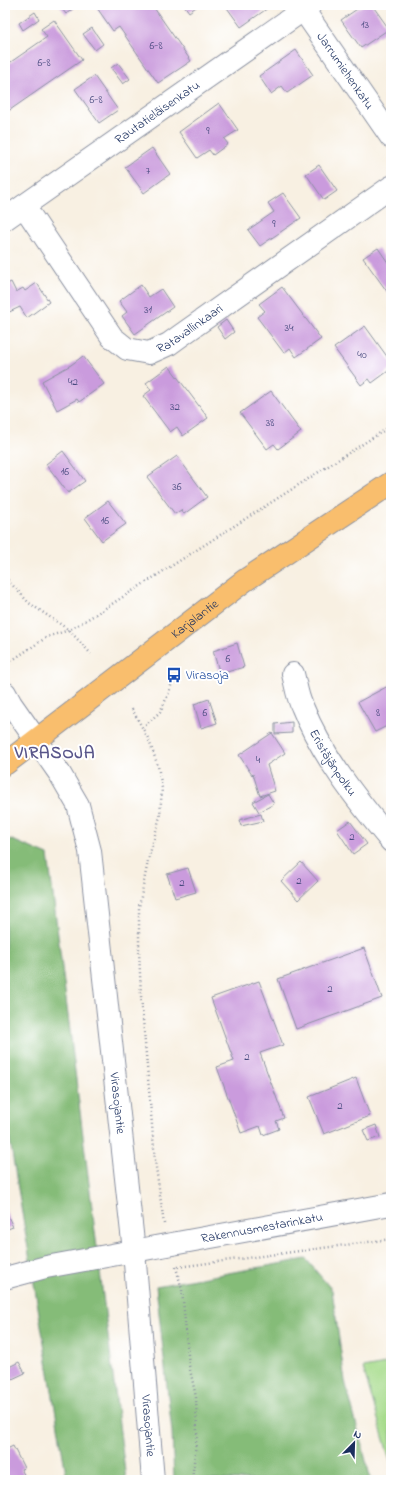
<svg xmlns="http://www.w3.org/2000/svg" width="396" height="1485" font-family="'Indie Flower',sans-serif">
	<style>
		.green { fill: #a7dc8d; stroke: #618676 }
		.forest { fill: #85bc78; stroke: #50766b }
		.building { fill: #ca9bdd }
		.lines { fill: none; stroke-linecap: round; stroke-linejoin: round }
		.minor-casing { stroke: #8a90a0; stroke-width: 24 }
		.major-casing { stroke: #8a90a0; stroke-width: 24 }
		.path { stroke: #8a90a0; stroke-width: 2.5; stroke-dasharray: 1 3; stroke-linecap: butt }
		.minor { stroke: #fff; stroke-width: 22 }
		.major { stroke: #f9be6d; stroke-width: 22 }
		.labels { text-anchor: middle; dominant-baseline: central; stroke-width: 4; stroke-linejoin: round; paint-order: stroke }
		.number-label { font-size: 11px; fill: #474a7e }
		.street-label { font-size: 13px; fill: #1b2f5e; stroke: #fff }
		.transit-label { font-size: 13px; fill: #164399; stroke: #fff; text-anchor: start }
		.district-label { font-size: 17px; font-weight: bold; letter-spacing: 1px; fill: #58558a; stroke: #fff }
	</style>
	<rect width="100%" height="100%" fill="#fff"/>
	<filter id="ink" filterUnits="userSpaceOnUse"><feTurbulence type="fractalNoise" baseFrequency=".025" numOctaves="2"/><feDisplacementMap in="SourceGraphic" scale="8" xChannelSelector="R" yChannelSelector="G"/><feConvolveMatrix kernelMatrix="1 2 1 2 8 2 1 2 1" color-interpolation-filters="sRGB"/></filter>
	<filter id="wash" filterUnits="userSpaceOnUse"><feTurbulence type="fractalNoise" baseFrequency=".012" numOctaves="4" result="noise"/><feDisplacementMap in="SourceGraphic" scale="16" xChannelSelector="R" yChannelSelector="G"/><feGaussianBlur stdDeviation="0.9" result="paint"/><feColorMatrix in="noise" values="0 0 0 0 0 0 0 0 0 0 0 0 0 0 0 0 0 1.4 0 .05"/><feComposite in="paint" operator="in"/></filter>
	<g filter="url(#wash)">
		<rect width="100%" height="100%" fill="#f8f0e2"/>
		<!-- green -->
		<path class="green" d="M391 1363V1464L363 1368Z"/>
		<!-- forest -->
		<path class="forest" d="M10 839 48 855 126 1480H67L9 1135 5 1136V843Z
			M306 1259 332 1290 345 1381 371 1480H174L172 1432 156 1286Z"/>
		<g id="blocks">
			<!-- building -->
			<path class="building" d="M59 5H72L74 8 66 14Z
				M95 5H152L191 61 158 83 119 27 113 31Z
				M184 5H199L189 12Z
				M225 5H265L268 8 241 27Z
				M363 5H372L389 29 361 48 341 20Z
				M35 12 39 19 23 30 19 23Z
				M54 20 82 60 7 112 5 109V66L47 37 41 29Z
				M92 28 103 44 95 50 83 34Z
				M296 50 313 75 287 93 282 86 271 94 259 76Z
				M118 63 130 79 123 84 111 68Z
				M94 76 118 110 99 123 75 89Z
				M219 103 238 130 224 139 228 144 213 155 209 150 197 158 179 132Z
				M152 148 170 174 144 193 125 167Z
				M319 165 337 191 324 200 306 174Z
				M283 193 301 218 260 246 248 230 274 212 268 203Z
				M378 248 391 267V297L363 258Z
				M11 282 16 292 23 288 25 291 37 283 49 302 27 318 20 307 5 314V285Z
				M141 285 149 297 161 289 173 307 135 334 122 316 127 312 119 301Z
				M282 287 321 339 296 357 290 348 284 353 257 317 265 311 259 304Z
				M226 320 234 332 225 339 217 327Z
				M365 326 391 362V369L372 383 369 379 361 385 334 348Z
				M83 356 104 384 79 402 77 399 57 410 42 381 71 365Z
				M169 366 208 418 183 436 177 427 170 432 143 396 151 390 146 383Z
				M271 391 301 432 278 449 274 444 267 449 240 413Z
				M63 451 85 481 68 493 46 464Z
				M177 456 207 497 184 514 181 510 175 514 147 477Z
				M108 501 126 524 102 541 85 518Z
				M237 643 244 667 220 674 213 651Z
				M390 685 391 687V724L375 732 358 702Z
				M209 699 217 723 201 728 194 704Z
				M292 722V733L275 734V724Z
				M272 733 285 753 267 765 275 791 260 796 253 774 252 775 239 755Z
				M268 794 274 804 259 812 253 802Z
				M261 814 263 821 241 826 239 820Z
				M350 821 367 844 353 854 337 830Z
				M301 862 318 881 298 900 281 881Z
				M188 868 196 892 175 898 167 874Z
				M364 948 382 998 296 1029 278 979Z
				M259 981 283 1045 260 1053 284 1118 276 1121 279 1129 263 1135 260 1126 241 1133 217 1067 234 1061 211 998Z
				M356 1078 370 1116 324 1134 309 1097Z
				M376 1125 380 1137 368 1141 363 1130Z
				M5 1210 13 1227 5 1230Z
				M19 1362 25 1373 8 1381 5 1376V1369Z
				M13 1446 24 1468 21 1469 27 1480H5V1450Z"/>
		</g>
	</g>
	<g filter="url(#ink)">
		<use href="#blocks" fill-opacity="0" stroke="#8a90a0" stroke-width="1"/>
		<g class="lines">
			<!-- minor casing -->
			<g class="minor-casing">
				<g id="minor">
					<path id="s1" d="M300 5 391 137"/>
					<path id="s2" d="M24 206 112 337 127 349 149 353 169 344 180 336 391 187"/>
					<path id="s3" d="M5 219 310 5"/>
					<path id="s4" d="M293 674C296 685 297 696 302 706 322 756 357 800 391 841"/>
					<path id="s5" d="M5 693 11 704 60 774 78 805 90 851 134 1251 153 1480"/>
					<path id="s6" d="M5 1278 46 1267 391 1204"/>
				</g>
			</g>
			<!-- major casing -->
			<g class="major-casing">
				<g id="major">
					<path id="s7" d="M5 764 244 581 391 483"/>
				</g>
			</g>
			<!-- path -->
			<path class="path" d="M5 577 29 603 69 630 91 654
				M5 665 47 637 69 630 93 616 391 426
				M132 709 148 738 158 766 162 788 160 816 148 861 139 907V950L141 996 155 1160 164 1224
				M142 728 160 712 169 693 174 675
				M176 1267 182 1290 189 1365 196 1397 197 1434 192 1480
				M178 1267 391 1239"/>
			<!-- minor -->
			<use href="#minor" class="minor"/>
			<!-- major -->
			<use href="#major" class="major"/>
		</g>
	</g>
	<!-- icons -->
	<defs>
		<g id="bus-bare" transform="scale(1.2)"><path d="M-5-6H5V4H4V6H2V4H-2V6H-4V4H-5ZM-3.5-4V0h7V-4ZM-3.5 1.2v1.5H-2V1.2ZM2 1.2v1.5H3.5V1.2Z" fill="#1a4fb4" stroke="#fff" stroke-width="2.5" paint-order="stroke"/></g>
	</defs>
	<g fill-rule="evenodd">
		<use href="#bus-bare" x="174" y="675"/>
	</g>
	<g class="labels">
		<!-- number labels -->
		<g class="number-label">
			<text x="365" y="25">13</text>
			<text x="156" y="46">6-8</text>
			<text x="44" y="63">6-8</text>
			<text x="96" y="100">6-8</text>
			<text x="208" y="131">9</text>
			<text x="148" y="171">7</text>
			<text x="274" y="224">9</text>
			<text x="148" y="310">31</text>
			<text x="289" y="328">34</text>
			<text x="362" y="355">40</text>
			<text x="73" y="382">42</text>
			<text x="175" y="407">32</text>
			<text x="270" y="423">38</text>
			<text x="65" y="472">16</text>
			<text x="177" y="487">36</text>
			<text x="105" y="521">16</text>
			<text x="228" y="659">6</text>
			<text x="205" y="713">6</text>
			<text x="378" y="713">8</text>
			<text x="258" y="760">4</text>
			<text x="352" y="837">2</text>
			<text x="299" y="881">2</text>
			<text x="182" y="883">2</text>
			<text x="330" y="989">2</text>
			<text x="247" y="1057">2</text>
			<text x="340" y="1106">2</text>
		</g>
		<!-- street labels -->
		<g class="street-label">
			<text stroke="none"><textPath href="#s1" startOffset="80">Jarrumiehenkatu</textPath></text>
			<text stroke="none"><textPath href="#s3" startOffset="186">Rautatieläisenkatu</textPath></text>
			<text stroke="none"><textPath href="#s2" startOffset="247">Ratavallinkaari</textPath></text>
			<text stroke="none"><textPath href="#s7" startOffset="239">Karjalantie</textPath></text>
			<text stroke="none"><textPath href="#s4" startOffset="98">Eristäjänpolku</textPath></text>
			<text stroke="none"><textPath href="#s5" startOffset="435">Virasojantie</textPath></text>
			<text stroke="none"><textPath href="#s6" startOffset="262">Rakennusmestarinkatu</textPath></text>
			<text stroke="none"><textPath href="#s5" startOffset="759">Virasojantie</textPath></text>
		</g>
		<!-- transit labels -->
		<g class="transit-label">
			<text x="186" y="675">Virasoja</text>
		</g>
		<!-- district labels -->
		<g class="district-label">
			<text x="55" y="753">VIRASOJA</text>
		</g>
	</g>
	<!-- margin -->
	<rect width="396" height="1485" fill="none" stroke="#fff" stroke-width="20"/>
	<!-- north arrow -->
	<g transform="translate(354 1443) rotate(23)" stroke="#ffffff" stroke-width="3" paint-order="stroke">
	<path d="M0-3L7 15L0 10L-7 15Z" fill="#1b2f5e"/>
	<text y="-6" font-size="11" font-weight="bold" text-anchor="middle" fill="#1b2f5e">N</text>
	</g>
</svg>
